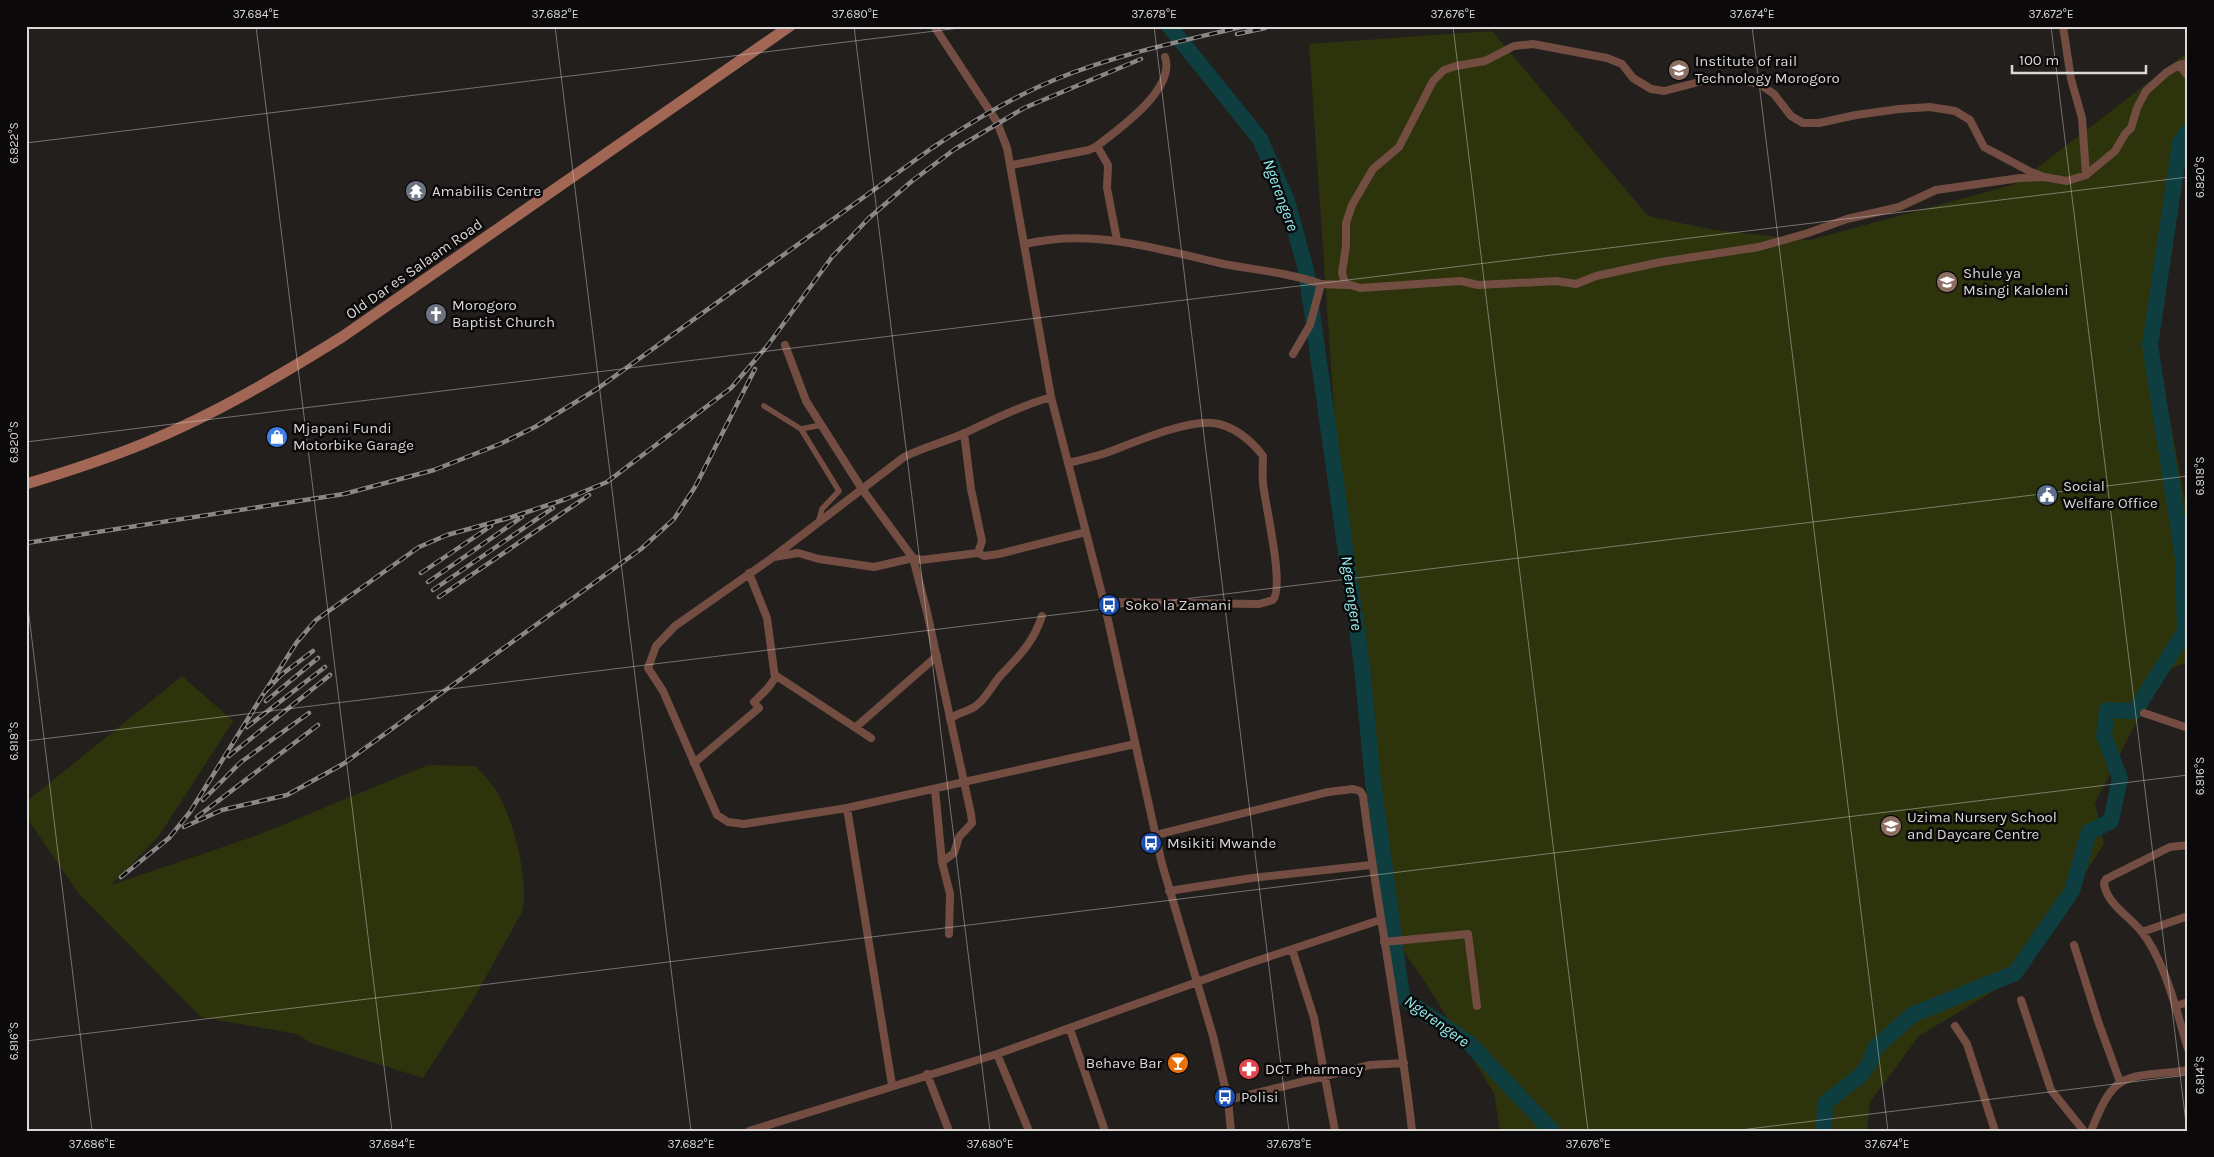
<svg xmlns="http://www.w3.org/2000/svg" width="2214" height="1157" font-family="Karla,sans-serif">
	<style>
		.green { fill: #2d340c }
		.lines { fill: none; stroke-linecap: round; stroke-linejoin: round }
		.river { stroke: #0f3e40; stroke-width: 16 }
		.pedestrian { stroke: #734d42; stroke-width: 5.5 }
		.minor { stroke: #734d42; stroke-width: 8 }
		.secondary { stroke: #a26654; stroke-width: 11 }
		.rail-casing { stroke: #8a8886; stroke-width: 4.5 }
		.rail { stroke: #0b0909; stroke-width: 2.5; stroke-dasharray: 8; stroke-linecap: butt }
		.ticks { fill: none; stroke: #d9d8d6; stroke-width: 1; stroke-opacity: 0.45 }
		.labels { text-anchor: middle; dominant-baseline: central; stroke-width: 5; stroke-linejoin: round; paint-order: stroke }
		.poi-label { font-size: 15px; fill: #d9d8d6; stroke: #0b0909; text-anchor: start }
		.street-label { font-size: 15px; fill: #d9d8d6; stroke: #0b0909 }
		.water-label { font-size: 16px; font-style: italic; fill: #91f1f4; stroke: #0b0909 }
		.neatline { fill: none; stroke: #d9d8d6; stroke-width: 2 }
		.ticks-label { font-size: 12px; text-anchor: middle; fill: #d9d8d6 }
	</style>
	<rect width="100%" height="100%" fill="#221f1d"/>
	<!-- green -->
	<path class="green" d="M1492 31 1648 216 1714 230 1810 240 2016 184 2188 52V164L2184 170 2157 349 2185 501 2188 568V661L2161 674 2095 803 2104 844 2017 977 1919 1036 1870 1102 1867 1131H1500L1494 1093 1425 982 1377 913 1342 525 1309 44Z
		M182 676 233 721 159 836 111 885 258 835 428 765 476 766C484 776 495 786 500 797 515 826 528 878 523 910L472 1002 423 1078 311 1043 297 1034 201 1017 79 894 26 817V802Z"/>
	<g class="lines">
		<!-- river -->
		<path class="river" d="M1169 26 1260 139 1287 201 1306 270 1362 666 1372 773 1402 997 1470 1044 1552 1131
			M1824 1131 1825 1103 1861 1075 1870 1062 1875 1048 1912 1015 2015 973 2072 891 2089 832 2111 821 2120 778 2104 736 2107 710 2135 711 2185 631 2183 558 2150 345 2180 143 2188 131"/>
		<!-- pedestrian -->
		<path class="pedestrian" d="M764 406 801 429 839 491 822 509 819 520
			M801 429 821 425"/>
		<!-- minor -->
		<path class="minor" d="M934 26 997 122 1007 148 1051 397 1104 602 1162 864 1213 1036 1228 1100 1231 1131
			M2063 26 2071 79 2082 118 2086 175
			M2179 65 2188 76
			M1097 146 1108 165 1107 188 1117 240
			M1012 165 1089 150 1097 146C1120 128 1176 89 1165 57
			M2044 177 2020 178 1936 190 1899 207 1847 219 1808 233 1759 247 1661 262 1596 276 1576 284 1556 281 1478 285 1461 281 1360 288 1345 283 1342 273 1346 246V223L1352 205 1373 169 1399 147 1433 81 1444 70 1456 66 1485 61 1514 46 1533 44 1607 58 1622 64 1633 78 1651 89 1664 91 1703 81 1721 79H1738L1759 84 1774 94 1791 116 1803 123H1819L1856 115 1899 109 1930 107 1955 111 1970 120 1984 147 2031 172 2044 177 2067 181 2086 175 2115 151 2125 134 2131 128 2137 108 2146 91 2167 72 2179 65 2188 63
			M1025 244C1096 228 1156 249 1224 264 1256 270 1290 273 1321 284L1310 325 1293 354
			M1321 284 1348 285
			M785 345 806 401 862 489 913 558 927 612 971 814 972 823 959 837 954 853 942 862
			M1051 397C1021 406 994 419 965 433 945 442 924 447 904 457L772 558 675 626 656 646 648 668 663 691 717 815 728 822 744 824 847 808 1135 744
			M964 433 971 489 982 541 978 553
			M1068 463C1081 460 1093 457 1106 453 1133 443 1185 420 1213 423 1233 425 1252 441 1263 456 1263 465 1262 474 1263 483 1265 505 1285 586 1273 600L1259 604 1104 602
			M774 557 798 553 819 559 874 567 913 558 921 560 978 553 984 556 999 554 1086 532
			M775 675 871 738
			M2144 713 2188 728
			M950 719C958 712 969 712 977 705 987 697 992 685 1001 675 1020 655 1033 643 1042 616
			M856 727 937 656
			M694 763 759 708 754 702 768 688 775 678 767 618 749 573
			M935 789 942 862 950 894 949 934
			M847 808 892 1085
			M1156 835 1328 792 1353 789 1360 791 1363 796C1377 908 1400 1019 1412 1131
			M2188 845 2170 847 2106 879 2104 883C2106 903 2129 916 2141 931 2165 960 2177 1013 2188 1049
			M1169 891 1252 878 1371 865
			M2142 932 2188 916
			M1384 942 1468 934 1477 1006
			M2074 945 2098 1021 2120 1082
			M1292 949 1314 1018 1335 1131
			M2021 1000 2051 1090 2084 1131
			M2176 1006 2188 1002
			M1955 1026 1967 1044 1995 1131
			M1070 1029 1105 1131
			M997 1054 1029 1131
			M927 1074 949 1131
			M1228 1100 1370 1065 1404 1063
			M749 1131 997 1054 1250 963 1380 920
			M2091 1131C2097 1117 2104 1097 2116 1086 2132 1071 2166 1075 2188 1070"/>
		<!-- secondary -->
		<path class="secondary" d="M26 484C66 472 106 459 145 443 214 415 279 376 342 337L790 26"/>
		<!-- rail casing -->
		<g class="rail-casing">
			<path id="rail" d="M1237 34 1265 28
				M26 543 344 494 434 470 500 444 535 427 597 389 932 148C973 121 1014 96 1059 78 1118 54 1183 41 1245 26
				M421 573 491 526
				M428 582 522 517
				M433 590 553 508
				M439 597 589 495
				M264 693 297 642 316 620 419 547 447 535 512 517 566 499 607 482 731 388 768 345 832 257 869 218 912 181 955 149 1024 108 1141 59
				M266 701 318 658
				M247 727 325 667
				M229 756 330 675
				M203 800 241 762 309 713
				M197 817 318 725
				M184 827 222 810 287 795 343 764 641 549 674 519 695 487 755 369
				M121 877 169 838 190 812 264 693 281 675 313 651"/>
		</g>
		<!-- rail -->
		<use href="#rail" class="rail"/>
	</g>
	<!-- ticks -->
	<path class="ticks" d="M256 26 392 1131M555 26 691 1131M854 26 990 1131M1154 26 1289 1131M1453 26 1588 1131M1752 26 1888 1131M2051 26 2187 1131M26 143 976 26M26 442 2188 177M26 591 92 1131M26 741 2188 476M26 1041 2188 775M1732 1131 2188 1075"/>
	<!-- icons -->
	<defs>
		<g id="university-disc" transform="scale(1.125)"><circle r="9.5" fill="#8d6e63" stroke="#0b0909"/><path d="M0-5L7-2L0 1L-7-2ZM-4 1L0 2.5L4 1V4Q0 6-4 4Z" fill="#fff"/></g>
		<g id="temple-disc" transform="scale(1.125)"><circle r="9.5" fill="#6b7280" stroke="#0b0909"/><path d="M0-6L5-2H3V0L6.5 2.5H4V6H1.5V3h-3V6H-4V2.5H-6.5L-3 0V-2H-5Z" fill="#fff"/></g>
		<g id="school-disc" transform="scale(1.125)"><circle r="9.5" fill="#8d6e63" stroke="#0b0909"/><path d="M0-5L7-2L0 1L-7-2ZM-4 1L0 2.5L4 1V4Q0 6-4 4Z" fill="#fff"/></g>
		<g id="church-disc" transform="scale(1.125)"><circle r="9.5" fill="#6b7280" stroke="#0b0909"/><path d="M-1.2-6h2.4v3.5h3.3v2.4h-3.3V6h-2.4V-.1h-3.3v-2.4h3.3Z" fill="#fff"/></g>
		<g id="shop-disc" transform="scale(1.125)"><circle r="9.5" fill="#3f7fe0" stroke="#0b0909"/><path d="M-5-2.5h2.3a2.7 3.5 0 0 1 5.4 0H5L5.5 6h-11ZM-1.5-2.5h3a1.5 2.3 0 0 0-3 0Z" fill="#fff"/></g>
		<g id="civic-disc" transform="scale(1.125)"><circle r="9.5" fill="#5c6f8a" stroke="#0b0909"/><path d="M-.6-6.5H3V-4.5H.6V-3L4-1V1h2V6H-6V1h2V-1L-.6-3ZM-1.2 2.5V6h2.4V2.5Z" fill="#fff"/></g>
		<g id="bus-disc" transform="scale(1.125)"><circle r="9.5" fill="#1a4fb4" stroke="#0b0909"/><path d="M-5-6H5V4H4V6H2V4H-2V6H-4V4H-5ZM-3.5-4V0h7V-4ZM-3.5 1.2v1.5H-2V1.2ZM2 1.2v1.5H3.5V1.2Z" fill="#fff"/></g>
		<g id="bar-disc" transform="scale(1.125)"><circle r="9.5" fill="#e8710a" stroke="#0b0909"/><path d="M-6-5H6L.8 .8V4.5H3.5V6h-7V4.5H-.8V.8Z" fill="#fff"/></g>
		<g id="pharmacy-disc" transform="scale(1.125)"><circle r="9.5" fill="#e0444e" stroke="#0b0909"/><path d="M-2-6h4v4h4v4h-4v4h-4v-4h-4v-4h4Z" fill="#fff"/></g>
	</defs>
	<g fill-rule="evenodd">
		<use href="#university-disc" x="1679" y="70"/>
		<use href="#temple-disc" x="416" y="191"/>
		<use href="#school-disc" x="1947" y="282"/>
		<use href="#church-disc" x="436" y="314"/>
		<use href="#shop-disc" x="277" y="437"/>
		<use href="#civic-disc" x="2047" y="495"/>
		<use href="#bus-disc" x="1109" y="605"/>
		<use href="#school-disc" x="1891" y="826"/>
		<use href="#bus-disc" x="1151" y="843"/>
		<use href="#bar-disc" x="1178" y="1063"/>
		<use href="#pharmacy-disc" x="1249" y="1069"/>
		<use href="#bus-disc" x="1225" y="1097"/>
	</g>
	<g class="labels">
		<!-- poi labels -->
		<g class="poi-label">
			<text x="1695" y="61">Institute of rail<tspan x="1695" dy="17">Technology Morogoro</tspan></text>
			<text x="432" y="191">Amabilis Centre</text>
			<text x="1963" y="273">Shule ya<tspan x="1963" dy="17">Msingi Kaloleni</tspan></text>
			<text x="452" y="305">Morogoro<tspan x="452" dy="17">Baptist Church</tspan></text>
			<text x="293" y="428">Mjapani Fundi<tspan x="293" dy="17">Motorbike Garage</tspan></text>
			<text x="2063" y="486">Social<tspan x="2063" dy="17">Welfare Office</tspan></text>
			<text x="1125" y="605">Soko la Zamani</text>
			<text x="1907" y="817">Uzima Nursery School<tspan x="1907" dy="17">and Daycare Centre</tspan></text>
			<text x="1167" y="843">Msikiti Mwande</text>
			<text x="1162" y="1063" text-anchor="end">Behave Bar</text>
			<text x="1265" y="1069">DCT Pharmacy</text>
			<text x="1241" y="1097">Polisi</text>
		</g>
		<!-- street labels -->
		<g class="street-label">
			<text transform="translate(414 269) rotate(-35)">Old Dar es Salaam Road</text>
		</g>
		<!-- water labels -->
		<g class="water-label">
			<text transform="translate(1281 195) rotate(70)">Ngerengere</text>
			<text transform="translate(1352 593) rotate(82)">Ngerengere</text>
			<text transform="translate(1437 1021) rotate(36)">Ngerengere</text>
		</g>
	</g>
	<!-- border -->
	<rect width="2214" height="1157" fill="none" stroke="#0b0909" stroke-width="55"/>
	<!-- scale -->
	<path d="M2012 65v8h134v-8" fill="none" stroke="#d9d8d6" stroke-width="2.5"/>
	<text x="2019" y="65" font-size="15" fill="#d9d8d6" stroke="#0b0909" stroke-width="4" paint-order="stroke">100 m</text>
	<rect x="28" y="28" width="2158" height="1102" class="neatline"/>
	<g class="ticks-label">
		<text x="256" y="18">37.684°E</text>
		<text x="555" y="18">37.682°E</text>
		<text x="855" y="18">37.680°E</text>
		<text x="1154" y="18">37.678°E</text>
		<text x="1453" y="18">37.676°E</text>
		<text x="1752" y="18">37.674°E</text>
		<text x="2051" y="18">37.672°E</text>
		<text transform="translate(14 143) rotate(-90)" y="4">6.822°S</text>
		<text transform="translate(2200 177) rotate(-90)" y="4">6.820°S</text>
		<text transform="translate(14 442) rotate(-90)" y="4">6.820°S</text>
		<text transform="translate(2200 476) rotate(-90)" y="4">6.818°S</text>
		<text transform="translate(14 741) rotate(-90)" y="4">6.818°S</text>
		<text transform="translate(2200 776) rotate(-90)" y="4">6.816°S</text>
		<text transform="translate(14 1041) rotate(-90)" y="4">6.816°S</text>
		<text transform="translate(2200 1075) rotate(-90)" y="4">6.814°S</text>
		<text x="92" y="1148">37.686°E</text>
		<text x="392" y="1148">37.684°E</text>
		<text x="691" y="1148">37.682°E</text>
		<text x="990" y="1148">37.680°E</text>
		<text x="1289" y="1148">37.678°E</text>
		<text x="1588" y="1148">37.676°E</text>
		<text x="1887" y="1148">37.674°E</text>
	</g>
</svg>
